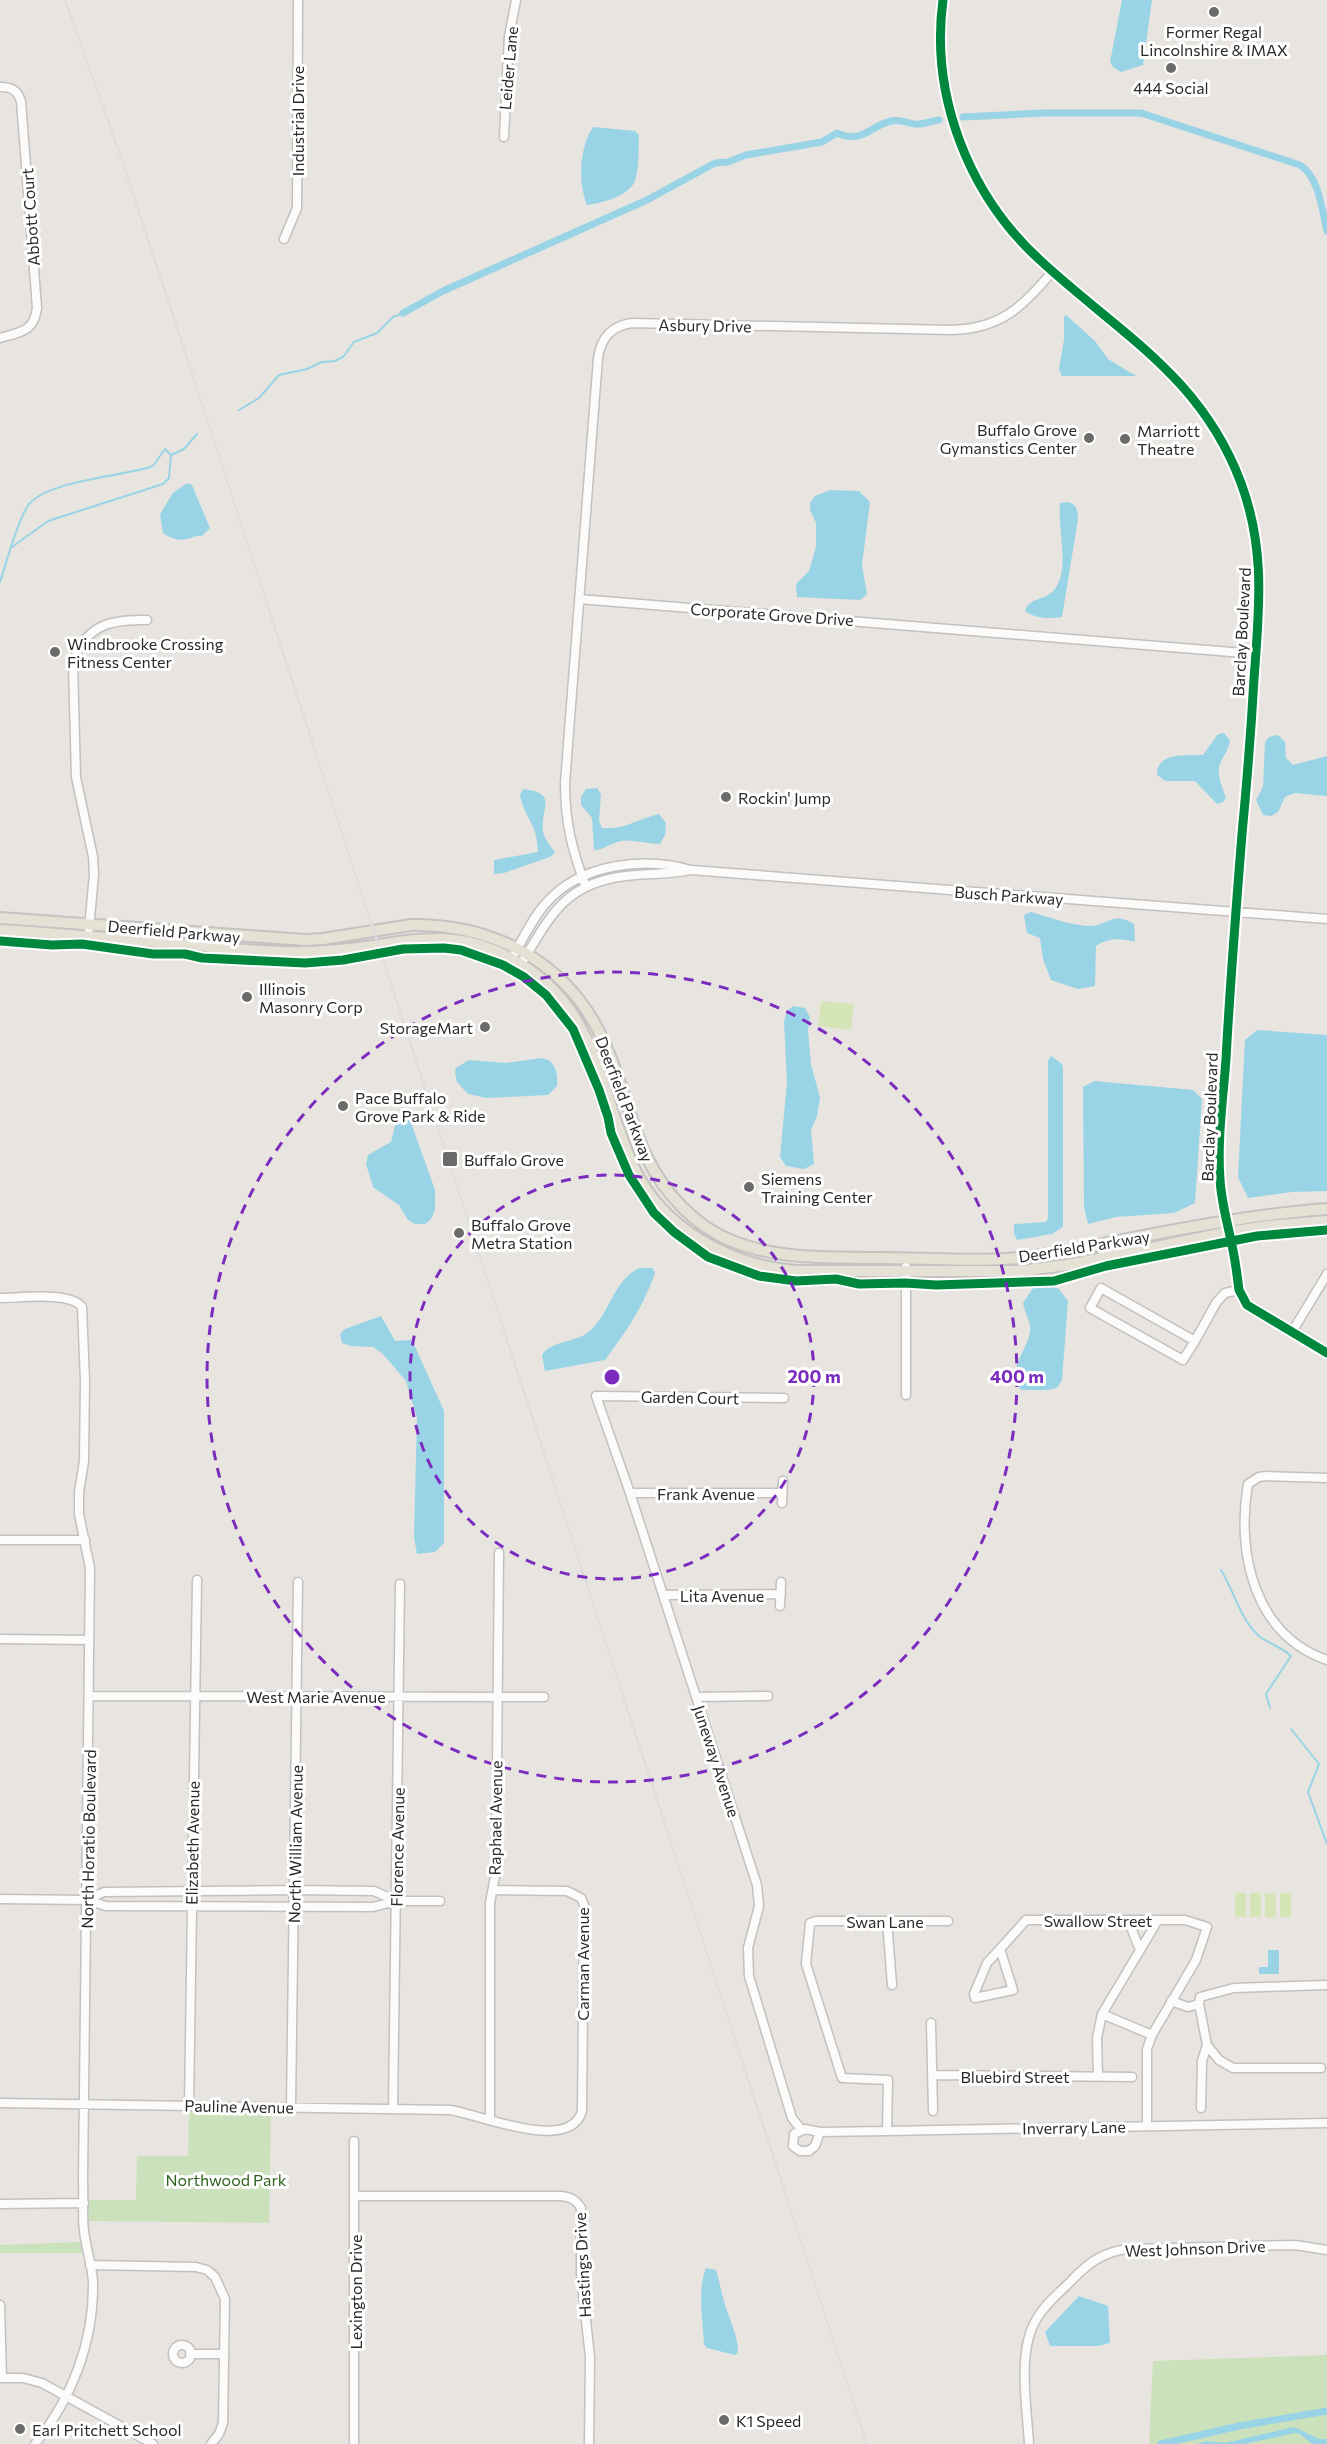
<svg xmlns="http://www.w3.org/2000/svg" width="1327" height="2444" font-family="Commissioner,sans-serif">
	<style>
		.green { fill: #cbe1bb }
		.pitch { fill: #d6e5b8 }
		.water { fill: #98d4e6 }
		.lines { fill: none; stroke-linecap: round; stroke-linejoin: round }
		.stream { stroke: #98d4e6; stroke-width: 2 }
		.canal { stroke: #98d4e6; stroke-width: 7 }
		.minor-casing { stroke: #c2c0c1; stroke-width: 11 }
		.major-casing { stroke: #c4c3c1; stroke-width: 14 }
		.minor { stroke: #fcfbfa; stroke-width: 8 }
		.major { stroke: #e5e1d4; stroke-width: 10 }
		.rail { stroke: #deddde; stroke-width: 2 }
		.cycleway-casing { stroke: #fff; stroke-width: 13 }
		.cycleway { stroke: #00873e; stroke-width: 9 }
		.ring { fill: none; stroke: #7b2cbf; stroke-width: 3; stroke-dasharray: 10 8 }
		.poi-dot { fill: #6c6b6a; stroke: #fff; stroke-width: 2 }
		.labels { text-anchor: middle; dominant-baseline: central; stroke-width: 6; stroke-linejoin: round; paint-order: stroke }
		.poi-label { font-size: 16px; fill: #2a2a2a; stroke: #fff; text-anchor: start }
		.street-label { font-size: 16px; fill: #2a2a2a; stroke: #fff }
		.park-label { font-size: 16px; fill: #2e631e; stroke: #fff }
		.centre { fill: #7b2cbf; stroke: #fff; stroke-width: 3 }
		.ring-label { font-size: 18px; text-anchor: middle; font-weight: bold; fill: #7b2cbf; stroke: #fff; stroke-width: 6; stroke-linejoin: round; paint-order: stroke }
	</style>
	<rect width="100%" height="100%" fill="#e8e4e0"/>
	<!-- green -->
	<path class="green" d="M189 2110 271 2111 269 2223 88 2221V2200H136L137 2156H188Z
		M81 2242 83 2253H0V2245Z
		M1327 2355V2444H1149L1153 2361Z"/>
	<!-- pitch -->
	<path class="pitch" d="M821 1001 854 1004 851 1030 818 1026Z
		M1235 1893H1246V1917H1235Z
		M1250 1893H1261V1917H1250Z
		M1265 1893H1276V1917H1265Z
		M1280 1893H1291V1917H1280Z"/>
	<!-- water -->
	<path class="water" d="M1122 0H1152L1143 65 1121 72 1113 67 1110 62Z
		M593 127 635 131 639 135C638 148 640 170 634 183 626 197 602 203 587 205 578 183 579 148 593 127Z
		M1066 315 1095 341 1108 359 1136 376H1062L1059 369 1064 340V317Z
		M187 483 192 485 210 528 202 536C194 535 194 538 187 539 178 541 170 538 163 533L160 514 173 493Z
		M830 490 859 491 870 502 862 565 867 594 860 600 797 597 796 584 809 571 816 547V523L810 510V503L815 496Z
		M1068 502C1078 505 1077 511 1078 519L1062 617C1049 619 1036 619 1025 611 1029 597 1045 601 1054 590 1071 571 1057 527 1060 503Z
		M1224 733 1230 741C1227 753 1224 754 1220 764 1216 774 1223 789 1226 798L1223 802 1217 804 1195 781H1166L1157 775C1157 751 1185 756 1203 755L1218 734Z
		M1278 735 1285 742 1286 758 1293 765 1327 756V796L1295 793 1285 797 1278 812 1271 816 1263 815 1256 800 1263 787 1265 742 1269 737Z
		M597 788 601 794 599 821 602 828C625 830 637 819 659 814L666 823 665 835 660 844C648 844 630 839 621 841 611 843 603 850 594 850L592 818 581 805V797L586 789Z
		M524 789C559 794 540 807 543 831 544 839 551 846 555 853L550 857 504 873 494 874V860L538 852C537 845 537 838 535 832 530 818 522 809 520 794Z
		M1031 912C1049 917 1069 925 1088 926 1107 927 1112 910 1134 924L1135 942C1122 938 1108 938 1096 946L1095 986 1078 989 1051 980 1043 959 1040 938 1027 933 1024 915Z
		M793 1006 805 1008 810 1017 808 1031 811 1064 820 1098 817 1116 811 1130 814 1164 804 1169 786 1166 780 1157 787 1082 784 1021 787 1011Z
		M1257 1030 1327 1035V1191L1292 1192 1248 1198 1238 1177 1245 1040Z
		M1051 1056 1062 1064 1063 1068V1227L1052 1234 1017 1240 1014 1233V1224L1046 1222 1048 1218V1061Z
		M542 1058C556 1061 558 1073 557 1086L548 1095 486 1098 468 1094 457 1082 455 1072 456 1068 469 1060 507 1063Z
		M1094 1081 1193 1090 1202 1099 1195 1203 1174 1213 1116 1217 1088 1224 1084 1207 1083 1087Z
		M401 1116 409 1117 435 1190V1210L431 1219 425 1224H415L408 1220 399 1205 373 1187 366 1164 368 1155 391 1142 396 1122Z
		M639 1268H652L655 1272 654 1276C641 1310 626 1332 605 1360L545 1371 542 1355C553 1339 578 1343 591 1330 611 1311 613 1281 639 1268Z
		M1046 1284 1059 1289 1068 1301 1062 1380 1057 1388 1048 1390H1021C1003 1369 1032 1348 1030 1326 1029 1319 1024 1310 1023 1303L1033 1288Z
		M381 1316 395 1341 412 1340 444 1411V1543L435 1552 417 1554 414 1537 417 1417 406 1381 382 1353 373 1347 351 1346 342 1343 340 1334 345 1329Z
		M1268 1950H1279V1974H1259V1967H1268Z
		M706 2268 716 2270C720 2283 722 2296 726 2308 731 2323 738 2337 738 2352L735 2355 707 2348 704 2344C703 2319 697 2292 706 2268Z
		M1079 2296 1108 2306 1110 2343 1098 2346H1050L1045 2332Z
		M1294 2427 1319 2439H1327V2444H1312L1300 2434 1295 2433 1244 2444H1196L1207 2441 1225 2443Z"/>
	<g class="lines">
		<!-- stream -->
		<path class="stream" d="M239 410 259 398 279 375 307 369 322 362 335 361 343 357 354 342 377 333 393 317 403 313
			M12 547 48 521 163 484 169 478 171 455
			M0 582C7 561 16 525 27 507 44 480 123 477 153 466L165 449 171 455 184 449 197 434
			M1221 1570C1234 1591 1240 1619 1259 1636 1269 1644 1282 1647 1291 1656L1266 1694 1270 1708
			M1291 1729 1319 1764 1308 1792 1327 1844"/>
		<!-- canal -->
		<path class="canal" d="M963 117 1043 113H1141L1300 165C1319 177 1322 210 1327 231
			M403 313 443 291 647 200 715 163 728 162 746 155 822 142 837 133C863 144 868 127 891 121 900 119 906 123 915 124 922 125 931 121 939 120
			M1161 2444 1239 2426 1327 2411"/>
		<!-- minor casing -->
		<g class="minor-casing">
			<path id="minor" d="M943 0C930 96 969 196 1041 261 1120 334 1201 376 1241 483 1266 550 1259 610 1254 679 1251 730 1247 782 1242 834 1236 909 1230 984 1226 1059 1223 1099 1217 1140 1220 1179 1221 1200 1227 1221 1231 1241 1235 1257 1237 1274 1239 1290L1247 1305 1327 1353
				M0 87C12 87 17 90 21 101L37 308C34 332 20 332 0 338
				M504 137 509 36 516 0
				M284 239 297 208 298 0
				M579 599 1256 654
				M586 887C572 850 565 823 565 783L598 358C601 338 611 326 632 323L951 330C1001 329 1022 307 1053 271
				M89 929 94 874 93 857 76 777 73 664C85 625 110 619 147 620
				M515 953C524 936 534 916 547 902 581 864 644 856 691 870L1327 919
				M521 964C550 917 564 883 626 876 647 873 669 875 690 870
				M1101 1288 1195 1341 1183 1360 1090 1308Z
				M0 1298C20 1298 70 1291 82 1307L85 1381 84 1461 79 1492V1514L90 1568 83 2180C84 2197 82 2215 84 2231 86 2248 92 2265 93 2282 94 2342 72 2398 35 2444
				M1292 1332 1327 1274
				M1195 1341 1216 1303 1225 1293 1239 1290
				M906 1395V1267
				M784 1398 596 1396 630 1493 757 1885 759 1906 748 1948 749 1976 792 2118 801 2129
				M1327 1478 1266 1476 1259 1477 1248 1484C1236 1552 1254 1635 1327 1660
				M630 1493H782
				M782 1503 783 1481
				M0 1540H85
				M663 1595 781 1594
				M780 1606 781 1582
				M0 1639 89 1640
				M89 1696 544 1697
				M696 1697 768 1696
				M0 1899 87 1900 106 1906 373 1907 396 1901H440
				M87 1900 104 1892 295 1890 374 1891 396 1901
				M1128 1920 1140 1950
				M887 1921 892 1985
				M1000 1949 1026 1920H1185L1207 1927 1196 1960 1152 2035 1147 2049V2125
				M1000 1949 1013 1990 975 1998 974 1994 987 1963Z
				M1171 2001 1188 2007 1199 2004
				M1199 2004 1207 2045 1219 2060 1233 2068H1321
				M1199 2004 1200 1997 1234 1988 1327 1985
				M1102 2014 1152 2035
				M931 2023 933 2111
				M932 2075 1132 2077
				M1098 2076 1097 2038 1102 2014 1158 1920
				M0 2103 450 2110C479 2114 570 2154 582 2111L584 1905 581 1898 567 1891 493 1890
				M189 2106 197 1580
				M291 2106 298 1582
				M1201 2108 1202 2061 1207 2045
				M393 2109 400 1584
				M490 2120V1903L496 1871 499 1553
				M887 2131 888 2080 842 2078 806 1964 810 1923 816 1921H948
				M820 2132 815 2146 809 2151H800L793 2146 794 2134 805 2129 820 2132 887 2131 1327 2123
				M355 2196H561C571 2197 576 2200 581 2208V2275L590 2357 589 2444
				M0 2204 84 2203
				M90 2265 196 2267 207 2270 215 2277 225 2299 223 2423 219 2434 211 2444
				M0 2305 2 2378
				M173 2354a9 9 0 1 1 18 0a9 9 0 1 1-18 0Z
				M190 2354H224
				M0 2378H23L42 2383 153 2444
				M354 2444V2141
				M1029 2444C1027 2407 1017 2352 1036 2320 1044 2305 1058 2294 1070 2282 1087 2264 1103 2251 1129 2249L1295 2245 1327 2250"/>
		</g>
		<!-- major casing -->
		<g class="major-casing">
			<path id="major" d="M0 918 305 940 323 939 411 925C495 924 569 963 604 1042 632 1102 632 1157 683 1208 696 1221 714 1234 732 1241 779 1260 828 1257 877 1258 930 1258 984 1263 1036 1256 1065 1252 1093 1246 1122 1240 1190 1227 1258 1214 1327 1209
				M0 930C65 934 129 940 194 945 225 948 255 952 286 952 315 953 345 950 373 946 422 938 460 932 506 956 598 1002 596 1084 633 1166 662 1229 730 1266 797 1271H1022L1073 1264 1229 1232 1268 1226 1327 1221"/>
		</g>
		<!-- minor -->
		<use href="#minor" class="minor"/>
		<!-- major -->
		<use href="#major" class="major"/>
		<!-- rail -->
		<path class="rail" d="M65 0 122 160 201 401 867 2444"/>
		<!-- cycleway casing -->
		<g class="cycleway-casing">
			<path id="cycleway" d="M943 0C930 96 969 196 1041 261 1120 334 1201 376 1241 483 1266 550 1259 610 1254 679 1251 730 1247 782 1242 834 1236 909 1230 984 1226 1059 1223 1099 1217 1140 1220 1179 1221 1200 1227 1221 1231 1241 1235 1257 1237 1274 1239 1290L1247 1305 1327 1353
				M0 941 52 945 82 944 153 954H185L202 958 305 963 343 960 403 949 444 948 461 950 503 965 524 977 546 995 573 1029 599 1090 608 1117 611 1133 629 1175 654 1213 674 1232 708 1257 759 1276 796 1281 836 1279 859 1284 905 1283 936 1285 1054 1281 1106 1266 1257 1236 1327 1230"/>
		</g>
		<!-- cycleway -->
		<use href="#cycleway" class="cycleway"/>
	</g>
	<!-- distance rings -->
	<g class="ring">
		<circle cx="612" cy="1377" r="202"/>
		<circle cx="612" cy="1377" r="405"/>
	</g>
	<!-- markers -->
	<g class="poi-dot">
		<circle cx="1214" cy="12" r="6"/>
		<circle cx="1171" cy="68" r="6"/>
		<circle cx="1089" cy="438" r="6"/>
		<circle cx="1125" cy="439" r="6"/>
		<circle cx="55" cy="652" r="6"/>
		<circle cx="726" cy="797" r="6"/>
		<circle cx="247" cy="997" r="6"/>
		<circle cx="485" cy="1027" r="6"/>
		<circle cx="343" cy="1106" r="6"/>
		<rect x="442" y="1151" width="16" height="16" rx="3"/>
		<circle cx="749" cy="1187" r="6"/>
		<circle cx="459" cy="1233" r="6"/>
		<circle cx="724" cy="2420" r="6"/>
		<circle cx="20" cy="2429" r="6"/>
	</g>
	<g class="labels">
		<!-- poi labels -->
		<g class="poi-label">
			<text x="1214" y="31" text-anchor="middle">Former Regal<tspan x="1214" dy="18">Lincolnshire &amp; IMAX</tspan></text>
			<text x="1171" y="87" text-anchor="middle">444 Social</text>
			<text x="1077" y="429" text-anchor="end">Buffalo Grove<tspan x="1077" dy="18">Gymanstics Center</tspan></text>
			<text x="1137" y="430">Marriott<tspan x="1137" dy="18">Theatre</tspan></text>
			<text x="67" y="643">Windbrooke Crossing<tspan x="67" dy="18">Fitness Center</tspan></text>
			<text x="738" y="797">Rockin' Jump</text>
			<text x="259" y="988">Illinois<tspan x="259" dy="18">Masonry Corp</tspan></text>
			<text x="473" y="1027" text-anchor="end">StorageMart</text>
			<text x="355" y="1097">Pace Buffalo<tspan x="355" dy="18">Grove Park &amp; Ride</tspan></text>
			<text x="464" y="1159">Buffalo Grove</text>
			<text x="761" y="1178">Siemens<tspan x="761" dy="18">Training Center</tspan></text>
			<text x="471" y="1224">Buffalo Grove<tspan x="471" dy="18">Metra Station</tspan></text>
			<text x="736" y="2420">K1 Speed</text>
			<text x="32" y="2429">Earl Pritchett School</text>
		</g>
		<!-- street labels -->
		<g class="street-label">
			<text transform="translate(508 68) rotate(-85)">Leider Lane</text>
			<text transform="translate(297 121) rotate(-90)">Industrial Drive</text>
			<text transform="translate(30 217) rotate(-94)">Abbott Court</text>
			<text transform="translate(705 325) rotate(1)">Asbury Drive</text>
			<text transform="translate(772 614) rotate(4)">Corporate Grove Drive</text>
			<text transform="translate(1241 632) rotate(-87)">Barclay Boulevard</text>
			<text transform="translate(1009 895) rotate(4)">Busch Parkway</text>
			<text transform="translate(174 931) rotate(5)">Deerfield Parkway</text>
			<text transform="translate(625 1099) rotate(69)">Deerfield Parkway</text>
			<text transform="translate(1209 1117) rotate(-88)">Barclay Boulevard</text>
			<text transform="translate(1084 1246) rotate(-9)">Deerfield Parkway</text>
			<text transform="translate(690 1397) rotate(1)">Garden Court</text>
			<text x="706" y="1493">Frank Avenue</text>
			<text x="722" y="1595">Lita Avenue</text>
			<text x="316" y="1696">West Marie Avenue</text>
			<text transform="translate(717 1761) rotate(72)">Juneway Avenue</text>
			<text transform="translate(495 1818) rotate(-89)">Raphael Avenue</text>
			<text transform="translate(88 1839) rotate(-89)">North Horatio Boulevard</text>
			<text transform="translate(192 1843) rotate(-89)">Elizabeth Avenue</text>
			<text transform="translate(295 1844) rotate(-89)">North William Avenue</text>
			<text transform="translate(397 1847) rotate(-89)">Florence Avenue</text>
			<text x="1098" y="1920">Swallow Street</text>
			<text x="885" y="1921">Swan Lane</text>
			<text transform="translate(582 1964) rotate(-90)">Carman Avenue</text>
			<text x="1015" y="2076">Bluebird Street</text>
			<text transform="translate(239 2106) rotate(1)">Pauline Avenue</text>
			<text transform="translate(1074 2127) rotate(-1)">Inverrary Lane</text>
			<text transform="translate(1195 2248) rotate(-2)">West Johnson Drive</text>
			<text transform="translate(582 2265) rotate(-93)">Hastings Drive</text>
			<text transform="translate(355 2292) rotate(-90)">Lexington Drive</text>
		</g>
		<!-- park labels -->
		<g class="park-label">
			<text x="226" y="2179">Northwood Park</text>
		</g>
	</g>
	<circle cx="612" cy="1377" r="9" class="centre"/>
	<g class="ring-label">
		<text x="814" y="1383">200 m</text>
		<text x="1017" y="1383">400 m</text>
	</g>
</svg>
